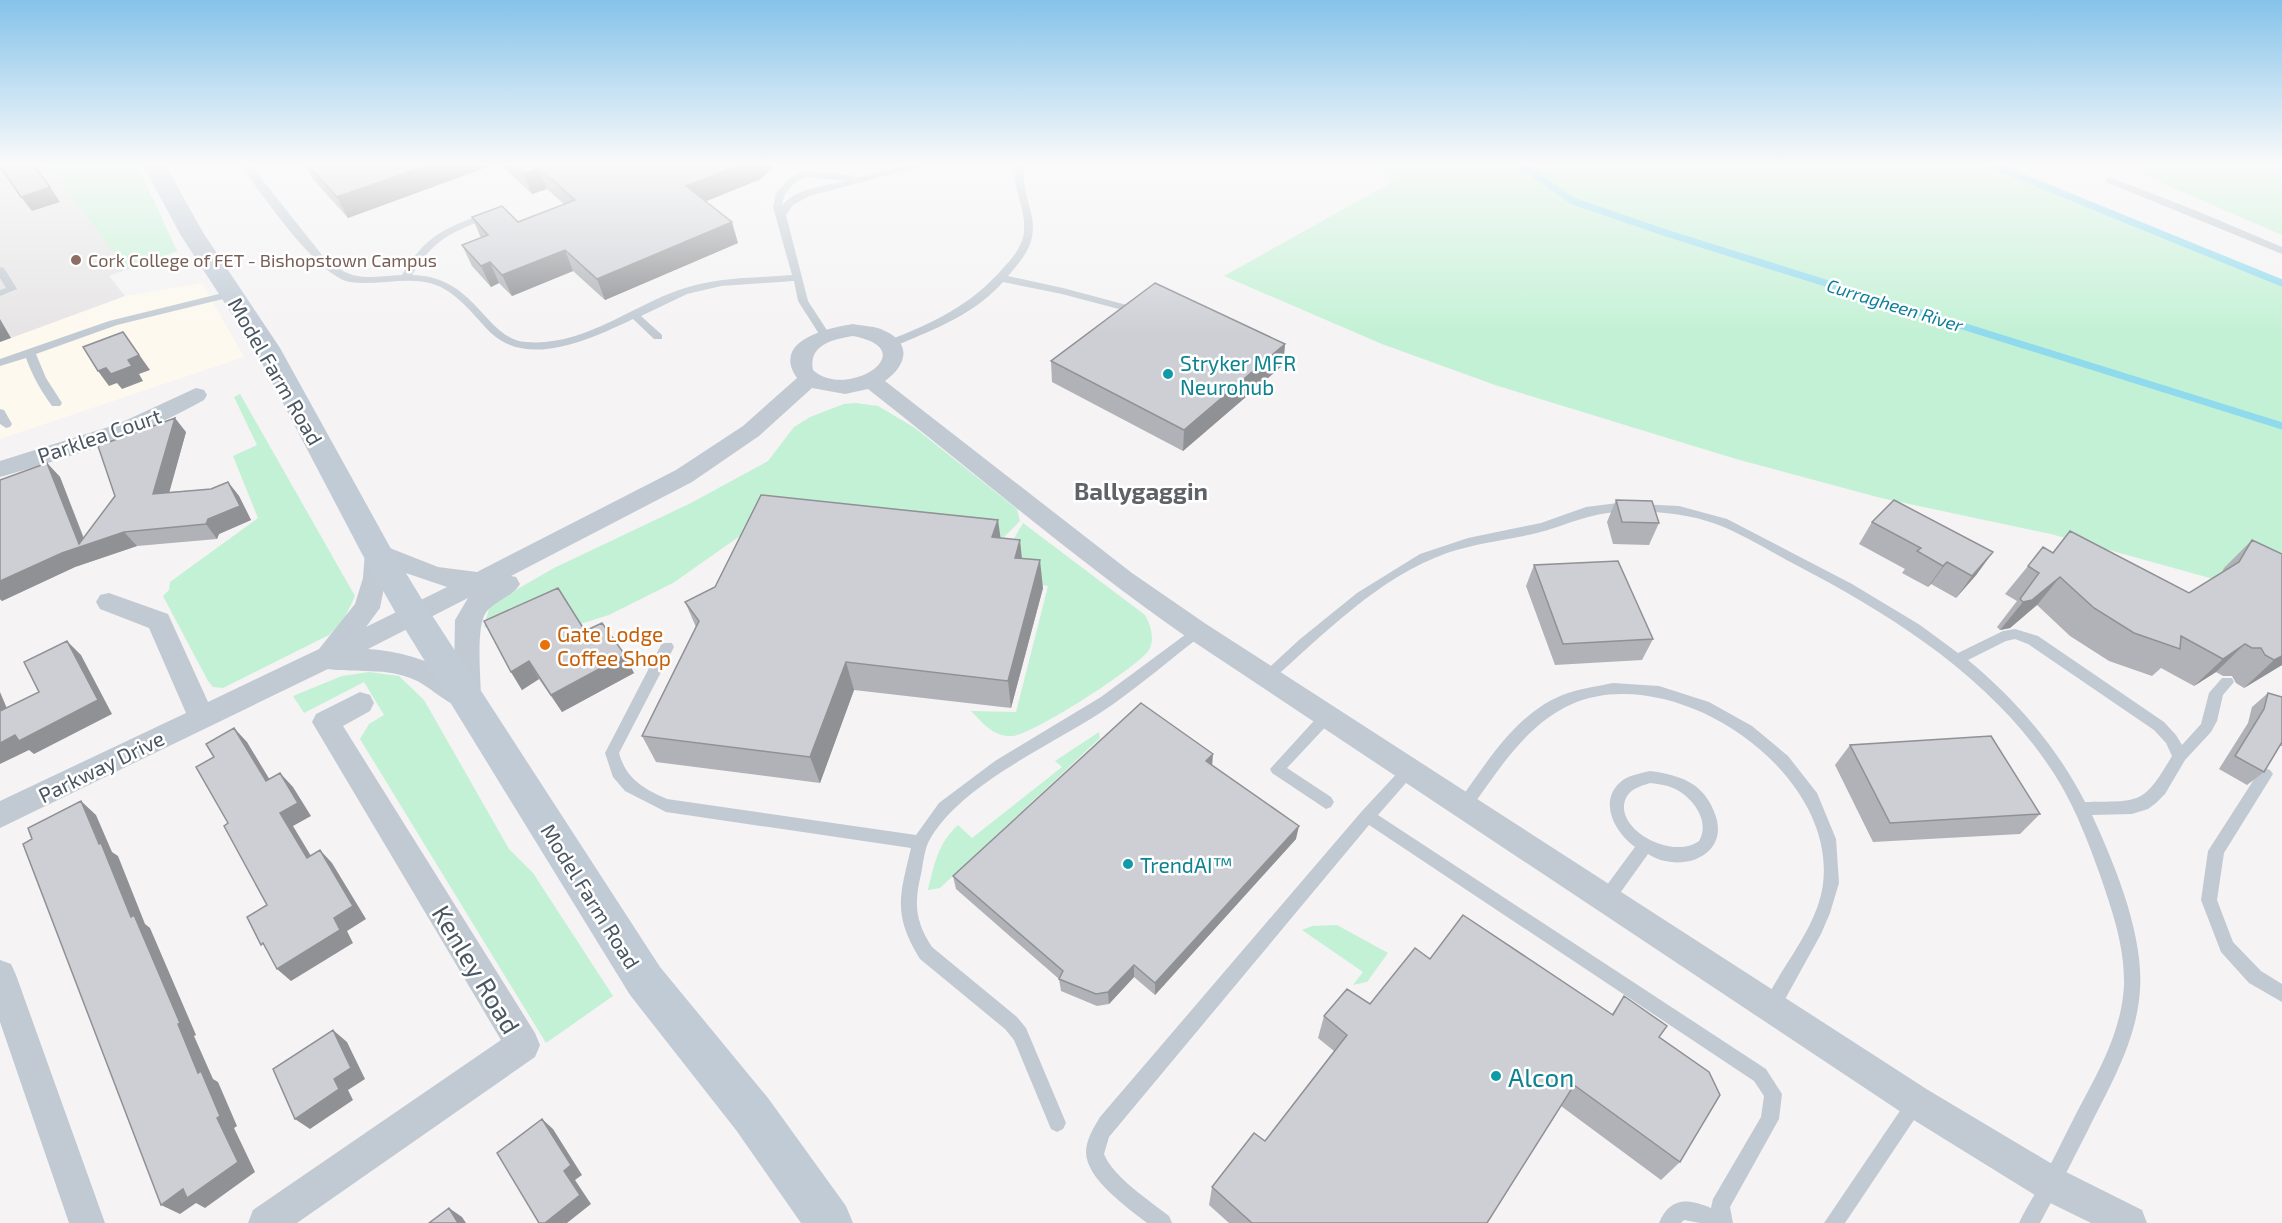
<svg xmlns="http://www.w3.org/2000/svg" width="2282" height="1223" font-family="'Exo 2',sans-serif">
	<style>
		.commercial { fill: #fdf9ef }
		.education { fill: #e6e4e5 }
		.green { fill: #c3f1d5 }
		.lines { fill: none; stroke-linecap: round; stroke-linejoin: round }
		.stream { stroke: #90daee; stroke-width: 7 }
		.service { fill: #c1cad2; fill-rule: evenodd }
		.minor { fill: #c1cad2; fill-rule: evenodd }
		.secondary { fill: #c1cbd6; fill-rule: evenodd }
		.wall { fill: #b0b2b7 }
		.shaded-wall { fill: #909195 }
		.building { fill: #cdcfd5; stroke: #909195; stroke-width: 1.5 }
		.education-dot { fill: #8d6e63; stroke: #fff; stroke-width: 2 }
		.culture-dot { fill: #0f9aa8; stroke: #fff; stroke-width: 2 }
		.food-dot { fill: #e8710a; stroke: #fff; stroke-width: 2 }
		.labels { text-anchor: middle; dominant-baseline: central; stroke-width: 5; stroke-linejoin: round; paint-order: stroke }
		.far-education-label { font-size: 18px; fill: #785e54; stroke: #fff; text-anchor: start }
		.far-water-label { font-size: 18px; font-style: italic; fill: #0c7c9b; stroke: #fff }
		.culture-label { font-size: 21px; fill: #0d838f; stroke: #fff; text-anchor: start }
		.street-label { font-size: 21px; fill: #4a5661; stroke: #fff }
		.food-label { font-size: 21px; fill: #c56008; stroke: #fff; text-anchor: start }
		.quarter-label { font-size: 24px; font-weight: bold; fill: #5f6368; stroke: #fff }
		.near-street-label { font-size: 26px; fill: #4a5661; stroke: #fff }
		.near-culture-label { font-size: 26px; fill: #0d838f; stroke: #fff; text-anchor: start }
	</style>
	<rect width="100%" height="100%" fill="#f5f3f3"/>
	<!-- commercial -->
	<path class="commercial" d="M202 283 244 357 0 439V342L125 296Z"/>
	<!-- education -->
	<path class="education" d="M0 163H136L177 251 109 276 125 296 0 342Z"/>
	<!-- green -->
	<path class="green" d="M0 163H136L177 251 127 270 47 164 0 179Z
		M1371 163H1979L2282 285V598L2051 534 1881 498 1736 459 1495 385 1382 344 1224 276 1394 181Z
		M2157 163H2282V235L2139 173Z
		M240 394 355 596 343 621 329 635 223 688 213 687 208 681 163 596 169 590 170 582 258 518 233 456 257 445 234 397Z
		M856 403 878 406 915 428 1017 509 1020 521 1004 537 813 514 750 529 673 583 609 615 564 629 537 642 484 627 490 605 554 568 691 503 768 461 794 427 810 417 844 404Z
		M1023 523 1145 615C1151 626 1155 639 1149 650 1138 667 1031 736 1012 736 993 737 983 723 971 711L1016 712 1048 586 1026 582 1007 560 1011 544Z
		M369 672 399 676 424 700 509 849 533 873 613 996 546 1043 360 739 369 724 384 715 364 682 304 713 293 696 342 676Z
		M1099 732 1100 738 940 888 928 890C934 865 938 843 958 825L972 838 1062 767 1055 761Z
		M1337 925 1388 953 1367 982 1353 985 1363 972 1302 930 1312 926Z"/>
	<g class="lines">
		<!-- stream -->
		<path class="stream" d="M1518 163 1573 201 1666 233 2282 426
			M1987 163 2282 283"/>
		<!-- service -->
		<path class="service" d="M239 163H249L322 255C352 283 364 277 402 275 421 244 435 232 470 219 477 216 485 212 492 213V217C454 231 434 238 412 275 476 276 485 339 526 342 582 347 630 307 679 290 715 277 755 278 792 275L773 207 776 193 792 176 804 172 852 175 856 178 919 163H934L809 196 793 205 786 215 808 301 830 335 829 337H821L798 301 794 281 721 286 687 294 641 316 662 335V339H654L633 319C593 338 529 369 491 333 474 316 459 294 436 285 412 275 377 286 350 282 317 277 260 191 239 163ZM806 177 848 181C829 185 794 188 782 206 783 192 793 182 806 177Z
			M1017 163H1026C1022 178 1025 190 1029 205 1039 237 1029 252 1008 276L1063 288 1138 308V312L1134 313 1062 294 1003 282C979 309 947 324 914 338 906 341 896 347 887 345V341C933 323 972 305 1004 267 1013 258 1023 245 1024 231 1026 207 1010 187 1017 163Z
			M1048 163H1067C1063 167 1052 167 1048 163Z
			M2106 178H2112L2202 213 2282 247V254L2106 182Z
			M0 267 4 268 17 289 0 296V290L6 288 0 278Z
			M231 291 235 292V296L117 325 36 354 46 378 62 403 60 406H52C41 391 32 375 26 358L0 366V359L109 321Z
			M0 409 4 410 12 424 10 427 6 428 0 424Z
			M1618 503 1679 506 1727 519 1852 584 1920 625 1958 653 2003 631 2015 629 2038 636 2164 722 2176 735 2182 745 2201 724 2209 693 2222 678H2232L2234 682 2223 695 2217 721 2211 732 2185 760 2165 794 2156 803 2148 809 2132 814 2092 815C2115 865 2144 935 2140 990 2137 1040 2110 1086 2088 1130 2072 1161 2057 1192 2040 1223H2019C2025 1210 2033 1198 2039 1186 2053 1161 2065 1135 2078 1110 2099 1071 2122 1030 2124 985 2125 947 2112 910 2100 875 2089 844 2077 813 2061 785 2001 684 1899 619 1798 566 1771 552 1745 535 1716 524 1686 513 1651 510 1619 512 1589 513 1565 526 1537 533 1507 540 1476 543 1447 553 1379 577 1324 634 1271 681H1261L1259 677 1299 640 1357 593 1420 554 1468 538 1541 523 1586 507ZM2015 639 2028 644 2154 730 2166 743 2172 756C2143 805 2141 801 2085 802 2057 747 2016 700 1968 660L2006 641Z
			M1197 626 1202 627 1204 631 1202 635C1172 658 1143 683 1112 705 1058 743 959 783 928 843 924 852 923 865 921 874 914 904 915 921 932 947L1017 1017 1026 1028 1066 1123 1063 1129 1057 1132 1051 1129 1014 1040 1005 1029 920 959C892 914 900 895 911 848L666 812 625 791 613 777 605 753 662 643H672L674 647 619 753C626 779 644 789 667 799L916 835 939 803 995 761 1101 697Z
			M1613 683 1659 686 1709 702 1752 726 1788 756 1817 793 1836 839 1839 883 1830 913 1821 934 1778 1012 1772 1014 1766 1012 1763 1006C1781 966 1817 929 1823 884 1837 770 1674 660 1572 704 1525 725 1498 771 1469 811L1464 813 1459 811 1456 806 1459 801C1488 761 1518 710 1568 693 1583 688 1599 686 1613 683Z
			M1326 711 1331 713 1333 717 1331 721 1287 768 1331 797 1334 802 1331 807 1326 809 1272 773 1270 769 1321 713Z
			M1408 765 1413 767 1416 771 1413 775 1378 815 1766 1069 1782 1094 1779 1119 1730 1207 1733 1223H1700L1684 1220 1681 1223H1659C1670 1197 1687 1198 1711 1208L1713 1199 1761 1117 1764 1096 1754 1081 1369 825 1109 1137 1104 1154C1113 1177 1150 1201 1169 1216L1172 1223H1147C1128 1208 1086 1179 1086 1152 1086 1140 1094 1127 1100 1117L1362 811 1403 767Z
			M2265 768 2270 770 2273 774 2224 853 2217 900 2233 942 2261 971 2282 984V1002L2249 983 2221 952 2201 900 2208 851 2260 770Z
			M1650 771C1665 773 1681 776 1694 785 1704 792 1711 803 1715 814 1728 848 1696 868 1665 861 1659 860 1653 857 1648 854L1613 903 1607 905 1601 903 1599 898 1601 893 1635 847C1614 832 1597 799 1623 780 1630 775 1642 773 1650 771ZM1650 783C1658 784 1666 785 1673 788 1692 796 1711 821 1699 841 1672 861 1612 828 1626 798 1630 789 1641 786 1650 783Z
			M1916 1093 1922 1096 1925 1102 1922 1108 1845 1223H1824L1910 1096Z"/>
		<!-- minor -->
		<path class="minor" d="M853 324C863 326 876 326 885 331 913 344 906 366 885 381L1132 573 1206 624 1928 1090 2064 1171 2142 1210 2147 1223H2091L2038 1197 1904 1114 1188 638C1077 561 974 472 868 389L845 394 812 388 759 436 692 482 511 576 516 577 520 584C513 596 497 600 487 611 475 624 481 679 481 699L477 707C454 714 435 689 415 680 386 667 357 673 328 669L0 828V801L186 713 149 628 100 609 96 602 100 595 109 593 168 614 208 702 319 649 355 604 363 578 365 552 368 546 377 543 438 567 477 572 676 470 743 426 797 378C771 341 827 328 853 324ZM853 336C926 350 846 401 813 370 808 345 833 339 853 336ZM388 567 447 587 366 627 380 608ZM468 598 455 620 454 676C428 659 399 651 368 649Z
			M196 388 204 390 207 395 204 400C141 436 70 457 0 477V461L118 424Z
			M360 692 370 695 374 703 370 711 343 726 535 1033 540 1045 535 1057 297 1223H248L253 1210 501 1040 312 722 316 714Z
			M0 960 11 964 16 975 105 1223H69L0 1022Z"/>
		<!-- secondary -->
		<path class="secondary" d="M142 163H164L204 234 280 348 390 547 426 606 660 967 768 1098 846 1206 853 1223H801L736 1130 630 995 402 624 361 552 254 348 180 234Z"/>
	</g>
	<!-- wall -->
	<path class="wall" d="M304 163H810L803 166 776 163 761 179 705 201 738 243 605 300 573 271 512 296 499 283 491 287 472 266 462 245 481 238 472 217 518 222 564 204 547 189 532 194 498 163 348 218 312 178Z
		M1285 344 1283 365 1183 451 1052 382 1051 361Z
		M186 432 169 492 211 489 228 482 239 496 251 520 219 534 217 539 137 546 75 567 2 601 0 599V480L47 463 60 477 84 538Z
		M1616 500 1659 523 1649 545 1613 544 1607 522Z
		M1872 522 1977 574 1956 598 1931 584 1928 587 1902 573 1905 569 1859 544Z
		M2070 531 2189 593 2222 572 2224 568 2252 540 2282 554V665L2244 688 2236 683 2232 676H2223L2216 672 2194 686 2161 668 2152 676 2109 661 2070 636 2037 605 2010 628 2000 630 1997 627 2017 601 2005 594 2028 566 2052 553Z
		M1022 558 1043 588 1011 708 854 690 820 783 656 762 642 736 696 627 685 602Z
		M1534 565 1653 639 1642 660 1555 665 1526 586Z
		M585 631 634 673 562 712 539 679 522 690 511 672Z
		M2268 693 2282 697V746H2280L2264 772 2247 785 2219 769 2248 723 2252 707Z
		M1850 745 2040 814 2020 834 1873 842 1835 765Z
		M1212 765 1296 839 1155 995 1134 977 1109 1004 1097 1006 1061 991 1059 979 956 889 953 876Z
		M1430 959 1612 1014 1624 996 1659 1037 1680 1162 1661 1180 1561 1106 1487 1223H1229L1209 1205 1212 1187 1265 1141 1334 1051 1318 1038 1324 1016 1370 1004Z"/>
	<!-- shaded-wall -->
	<path class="shaded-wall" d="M434 163H498L348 218 337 197Z
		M745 163H776L761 179 692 207 686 186Z
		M802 163H810L803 166Z
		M539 168 547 189 532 194 524 174Z
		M50 187 60 202 32 211 21 197Z
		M732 222 738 243 605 300 597 279Z
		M565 250 573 271 512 296 502 275Z
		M490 262 499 283 491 287 481 266Z
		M0 319 11 338 0 342Z
		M123 332 150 370 139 374 143 381 122 389 117 383 109 386 98 371 128 360Z
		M1285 344 1283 365 1183 451 1184 430Z
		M175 418 186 432 165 508 153 494Z
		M47 463 60 477 86 545 124 532 137 546 75 567 2 601 0 599V581L79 544Z
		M228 482 239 496 251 520 219 534 217 539 206 524Z
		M998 520 1002 548 992 537Z
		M1020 540 1023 568 1015 558Z
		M1993 552 1977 574 1956 598 1972 576Z
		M1040 560 1043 588 1011 708 1008 681Z
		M1947 562 1931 584 1928 587 1943 566Z
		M2060 577 2037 605 2010 628 2000 630 2023 602Z
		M67 641 81 655 112 714 34 754 29 750 0 764V743L15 735Z
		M2245 644 2216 672 2194 686 2223 659Z
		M625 655 634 673 562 712 551 695Z
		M2282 656V665L2244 688 2274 660Z
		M529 661 539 679 522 690 511 672Z
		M846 662 854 690 820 783 810 757Z
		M0 692 14 725 0 713Z
		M234 728 247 742 279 795 266 781Z
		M1213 754 1212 767 1206 761Z
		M280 773 293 787 311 816 293 826 320 871 307 858 280 813Z
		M81 801 96 815 112 852 118 856 145 924 150 928 196 1035 194 1036 213 1079 218 1082 237 1126 234 1128 255 1172 205 1208 196 1203 180 1214 161 1205 217 1118Z
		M1299 826 1296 839 1155 995V983Z
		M320 850 332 863 366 919 347 931 353 943 291 981 277 969 334 918Z
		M1134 965V977L1109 1004 1108 992Z
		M333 1030 347 1042 365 1079 348 1090 353 1100 310 1129 295 1119 334 1079Z
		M542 1119 553 1129 582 1175 575 1180 591 1204 567 1223H545Z
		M449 1208 462 1217 466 1223H458Z"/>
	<!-- building -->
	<path class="building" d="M0 163H32L50 187 21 197 0 166Z
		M306 163H434L337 197Z
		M511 163H745L686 186 732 222 597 279 565 250 502 275 490 262 481 266 462 245 488 235 472 217 502 206 518 222 575 200 539 168 524 174Z
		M1155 283 1285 344 1184 430 1051 361Z
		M123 332 139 355 128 360 132 366 111 374 106 368 98 371 83 347Z
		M175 418 153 494 211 489 228 482 240 506 208 519 206 524 124 532 62 553 0 581V480L47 463 79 544 115 496 98 446Z
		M761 495 998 520 992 537 1020 540 1015 558 1040 560 1008 681 846 662 810 757 642 736 699 621 685 602 715 587Z
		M1616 500 1652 501 1659 523 1622 522Z
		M1894 500 1993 552 1972 576 1947 562 1943 566 1917 551 1921 548 1872 522Z
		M2070 531 2189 593 2239 562 2252 540 2282 554V656L2274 660 2265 655 2261 648H2252L2245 644 2223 659 2181 636 2180 649 2134 633 2094 608 2060 577 2032 600 2023 602 2020 599 2039 573 2028 566 2043 547 2053 553Z
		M1618 561 1653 639 1563 644 1534 565Z
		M558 588 585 631 602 623 625 655 551 695 529 661 511 672 484 621Z
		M67 641 98 700 19 741 15 735 0 743V711L39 692 24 662Z
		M2268 693 2282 697V742L2264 772 2235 756 2264 709Z
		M1141 703 1213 754 1206 761 1299 826 1155 983 1134 965 1108 992 1096 994 1059 979 1063 971 953 876Z
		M234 728 266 781 280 773 298 803 280 813 307 858 320 850 353 906 334 918 340 930 277 969 263 943 261 945 247 917 267 905 224 826 228 823 196 767 214 757 206 744Z
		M1991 736 2040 814 1890 823 1850 745Z
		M81 801 99 844 101 843 131 917 134 915 180 1023 178 1024 198 1073 201 1071 220 1116 217 1118 238 1162 187 1198 183 1189 161 1205 23 844 32 839 28 828Z
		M1463 915 1613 1015 1624 996 1667 1026 1659 1037 1709 1072 1720 1095 1680 1162 1574 1085 1487 1223H1252L1212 1187 1254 1133 1265 1141 1347 1035 1324 1016 1347 989 1370 1004 1415 948 1430 959Z
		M333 1030 351 1068 334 1079 339 1089 295 1119 273 1069Z
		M542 1119 571 1165 564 1171 580 1195 545 1223H539L497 1153Z
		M449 1208 458 1223H429Z"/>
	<!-- sky -->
	<linearGradient id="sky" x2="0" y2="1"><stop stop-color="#85c3ea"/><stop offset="0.49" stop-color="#fafafa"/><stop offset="1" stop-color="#fafafa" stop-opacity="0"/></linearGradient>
	<rect width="2282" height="334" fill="url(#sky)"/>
	<!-- markers -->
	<circle class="education-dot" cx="76" cy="260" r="6"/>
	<g class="culture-dot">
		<circle cx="1168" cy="374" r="6"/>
		<circle cx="1128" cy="864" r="6"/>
		<circle cx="1496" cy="1076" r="6"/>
	</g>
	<circle class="food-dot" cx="545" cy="645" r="6"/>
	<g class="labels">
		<!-- far-education labels -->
		<g class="far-education-label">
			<text x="88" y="260">Cork College of FET - Bishopstown Campus</text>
		</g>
		<!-- far-water labels -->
		<g class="far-water-label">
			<text transform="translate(1895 305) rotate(17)">Curragheen River</text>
		</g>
		<!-- culture labels -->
		<g class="culture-label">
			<text x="1180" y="362">Stryker MFR<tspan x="1180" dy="24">Neurohub</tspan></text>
			<text x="1140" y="864">TrendAI™</text>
		</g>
		<!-- street labels -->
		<g class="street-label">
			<text transform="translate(276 371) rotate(60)">Model Farm Road</text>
			<text transform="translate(99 435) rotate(-19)">Parklea Court</text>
			<text transform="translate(101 766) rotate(-26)">Parkway Drive</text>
			<text transform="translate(591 896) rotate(58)">Model Farm Road</text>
		</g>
		<!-- food labels -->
		<g class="food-label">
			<text x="557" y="633">Gate Lodge<tspan x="557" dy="24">Coffee Shop</tspan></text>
		</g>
		<!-- quarter labels -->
		<g class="quarter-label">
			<text x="1141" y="490">Ballygaggin</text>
		</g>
		<!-- near-street labels -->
		<g class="near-street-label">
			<text transform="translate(477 969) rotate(59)">Kenley Road</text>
		</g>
		<!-- near-culture labels -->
		<g class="near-culture-label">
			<text x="1508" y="1076">Alcon</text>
		</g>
	</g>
</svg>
